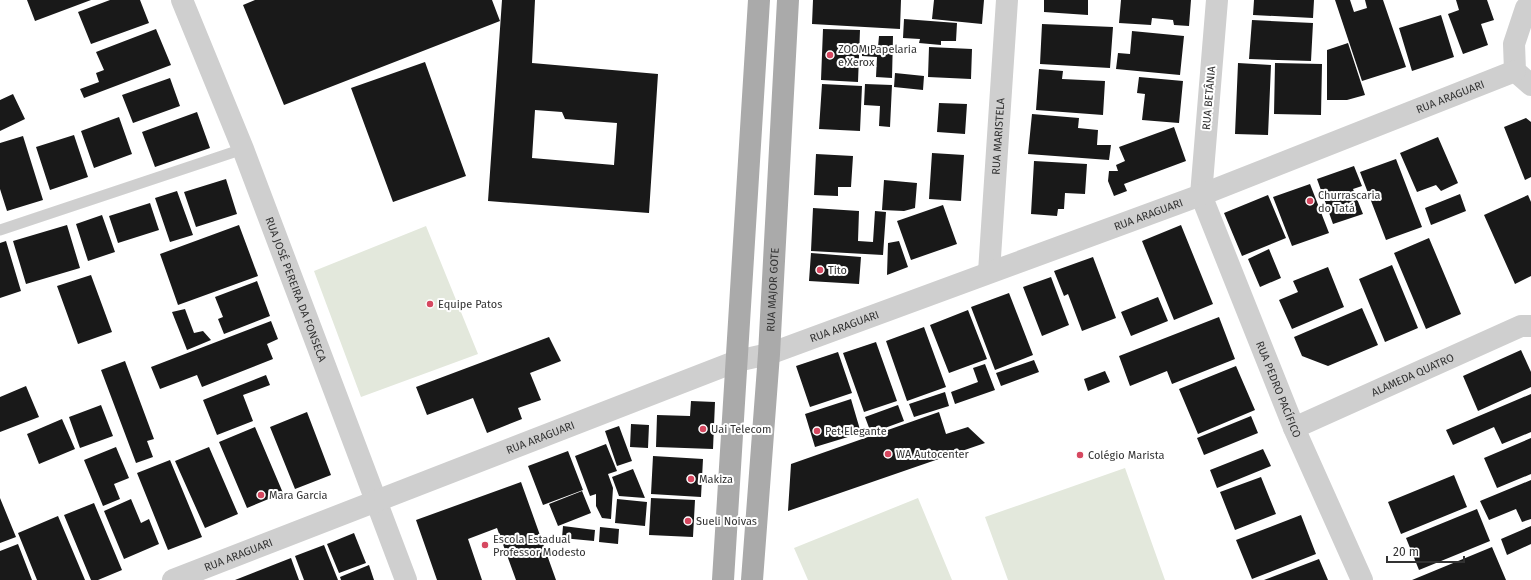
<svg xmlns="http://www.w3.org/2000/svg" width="1531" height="580" font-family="'Fira Sans',sans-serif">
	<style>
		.grass { fill: #e3e8dc }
		.building { fill: #191919; fill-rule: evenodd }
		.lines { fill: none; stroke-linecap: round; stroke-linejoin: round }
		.lane { stroke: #cfcfcf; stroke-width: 11 }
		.street { stroke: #cfcfcf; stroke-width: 22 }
		.primary { stroke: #aaa; stroke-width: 22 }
		.poi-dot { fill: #d64860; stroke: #fff; stroke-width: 1.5 }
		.labels { text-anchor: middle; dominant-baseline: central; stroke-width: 4; stroke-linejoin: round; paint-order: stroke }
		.poi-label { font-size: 11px; fill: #323232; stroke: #fff; text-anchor: start }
		.street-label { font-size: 11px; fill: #323232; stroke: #fff }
	</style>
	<rect width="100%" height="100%" fill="#fff"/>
	<!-- grass -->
	<path class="grass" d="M426 226 478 354 361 397 314 271Z
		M1125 468 1165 580H1008L985 517Z
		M918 498 952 580H808L794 548Z"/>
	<!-- building -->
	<path class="building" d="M27 0H91L35 21Z
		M110 0H140L149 23 91 44 78 12Z
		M255 0H492L500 21 284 105 243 5Z
		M502 0H535L532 63 658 74 649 213 488 201ZM535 110 562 112 565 119 617 123 614 165 532 158Z
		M813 0H901L900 29 812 24Z
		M934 0H984L982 24 932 19Z
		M1044 0H1088V15L1044 12Z
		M1121 0H1191L1189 26 1174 25 1173 20 1152 18 1151 25 1119 23Z
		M1254 0H1314L1313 18 1253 15Z
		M1335 0H1350L1354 12 1367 8 1365 0H1383L1406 67 1362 81Z
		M1456 0H1487L1494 20 1481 24 1488 45 1463 54 1448 14 1459 10Z
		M1441 15 1454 57 1412 71 1399 28Z
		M904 19 957 23 956 41H941V45L919 43 920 39 903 38Z
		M1252 20 1313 23 1311 61 1249 59Z
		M1042 24 1113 27 1110 68 1040 64Z
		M156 29 171 65 84 98 80 89 99 82 96 73 104 70 96 52Z
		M823 29 860 30 858 82 821 80Z
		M1132 31 1184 36 1180 75 1116 69 1118 53 1130 54Z
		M879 36H893L892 78 876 77 877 57 862 56V46L878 47Z
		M1348 43 1365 95 1347 100H1327V50Z
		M929 47 972 49 971 79 928 77Z
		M425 62 466 176 393 202 351 88Z
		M1238 63 1271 65 1268 135 1235 134Z
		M1275 63 1322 64 1321 115 1274 114Z
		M1039 69 1063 71 1062 79 1105 81 1103 115 1036 110Z
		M895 73 924 76 923 90 894 87Z
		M1139 77 1183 81 1179 123 1142 120 1145 94 1137 93Z
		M170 78 180 106 133 123 122 95Z
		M822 84 862 86 860 131 819 129Z
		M865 84 892 85 890 127 879 126 880 106 864 105Z
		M13 94 25 119 0 131V100Z
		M939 103 967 104 965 134 937 132Z
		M197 112 210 148 155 167 142 132Z
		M1032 114 1079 118 1078 128 1098 130 1097 145H1111L1109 160 1028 154Z
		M119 117 132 154 94 168 81 131Z
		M1526 118 1531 122V177L1525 180 1504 127Z
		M1174 127 1186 161 1124 184 1127 191 1114 196 1108 181 1109 171H1118L1116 165 1125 161 1119 147Z
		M74 135 88 177 50 190 36 147Z
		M23 136 43 200 7 211 0 189V143Z
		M1438 137 1458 183 1441 191 1436 185 1417 192 1400 153Z
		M932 153 964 155 961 201 929 199Z
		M816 154 853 156 851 187H838V196L814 195Z
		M1396 159 1422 227 1386 240 1360 172Z
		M1034 161 1087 164 1085 194 1065 193 1064 209H1058L1057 216 1031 214Z
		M1354 166 1362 186 1353 189 1363 214 1333 224 1317 179Z
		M226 179 237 214 196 227 184 192Z
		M884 180 917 183 915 208 904 211 882 210Z
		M1310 184 1329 233 1292 246 1273 197Z
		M177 191 193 235 170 242 155 198Z
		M1460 194 1466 211 1431 225 1425 208Z
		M1268 195 1286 238 1242 256 1224 213Z
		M1528 195 1531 202V276L1515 284 1484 215Z
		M150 203 159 230 118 243 109 216Z
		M943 205 957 244 911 260 897 221Z
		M813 208 859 211 858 241 873 242 875 211 886 212 883 255 811 251Z
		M102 215 115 252 88 261 76 224Z
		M67 225 80 268 26 284 13 241Z
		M239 225 258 276 178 305 160 254Z
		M1181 225 1213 304 1174 320 1142 241Z
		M1429 238 1461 314 1426 329 1394 253Z
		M6 241 21 291 0 298V243Z
		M899 241 908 267 887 275 888 243Z
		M1269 249 1281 278 1260 287 1248 259Z
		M811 253 861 257 859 284 809 281Z
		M1093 257 1116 318 1082 331 1068 294 1064 296 1054 271Z
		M1392 265 1418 328 1385 342 1359 279Z
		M1328 267 1344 307 1292 329 1279 300 1298 292 1293 281Z
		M91 275 112 332 78 344 57 286Z
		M1051 277 1069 325 1042 336 1023 287Z
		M257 281 270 316 224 334 218 319 223 317 215 297Z
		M1009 293 1033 355 995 370 971 307Z
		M1158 297 1168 321 1131 336 1121 312Z
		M1362 308 1378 345 1328 366 1302 356 1294 337Z
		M185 309 194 333 203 331 211 340 187 350 172 312Z
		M968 310 987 359 949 373 930 325Z
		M1219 317 1235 359 1172 384 1167 371 1130 386 1119 356Z
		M271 321 278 339 267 344 273 359 202 387 197 375 160 389 151 367Z
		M924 327 946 387 907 401 886 341Z
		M549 337 561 361 530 373 541 400 518 408 522 419 487 433 473 398 427 415 416 387Z
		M876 342 897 401 864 412 843 353Z
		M1521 350 1531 372V387L1478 411 1463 376Z
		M838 352 852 393 810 407 796 366Z
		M1034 360 1039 372 1001 386 996 373Z
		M125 361 154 439 147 441 153 457 136 463 101 370Z
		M985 364 995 390 955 404 951 392 978 382 973 368Z
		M1236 366 1255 410 1198 434 1179 389Z
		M1105 371 1110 382 1088 391 1084 379Z
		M266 375 270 385 243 395 253 421 217 435 203 400Z
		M26 386 39 417 0 432V397Z
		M945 392 949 406 914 417 909 404Z
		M1531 394V432L1502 444 1494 427 1453 445 1446 430Z
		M851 399 861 433 815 447 805 414Z
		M691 401 715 402 713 449 656 447 657 415 690 416Z
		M101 405 113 436 80 448 69 417Z
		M898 405 904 421 871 433 865 417Z
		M307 412 331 475 295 489 270 427Z
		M939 412 946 434 968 427 985 443 788 511 791 464Z
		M1251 416 1258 433 1204 455 1197 438Z
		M62 419 75 449 39 464 27 434Z
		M631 424 649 425 648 448 630 447Z
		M619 426 632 461 617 466 605 431Z
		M255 427 283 493 247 508 219 442Z
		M1531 438V474L1497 488 1484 458Z
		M606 444 617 471 608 474 613 488 611 519 602 518 596 506V494L590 496 575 456Z
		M116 447 129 478 114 484 120 499 103 506 84 460Z
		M209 447 238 514 205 528 175 461Z
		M1263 449 1271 466 1217 488 1210 470Z
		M568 451 583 490 543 505 528 466Z
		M653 456 703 459 701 497 651 494Z
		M170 460 202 537 168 550 137 473Z
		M633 469 645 498 619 496 612 477Z
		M1454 475 1467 507 1401 534 1388 502Z
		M1261 477 1276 514 1235 530 1220 492Z
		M1531 480V519L1522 522 1516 509 1489 520 1480 501Z
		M521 482 556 580H516L497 528 468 539 482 580H437L416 520Z
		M582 491 591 513 558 526 549 504Z
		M0 498 16 537 0 543Z
		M651 498 695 500 693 537 649 535Z
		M131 499 141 523 149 519 159 544 124 559 104 511Z
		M617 499 647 502 645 526 615 523Z
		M94 503 122 570 98 580H91L64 515Z
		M1477 509 1490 541 1419 570 1406 538Z
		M1301 515 1316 554 1252 579 1236 540Z
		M58 516 85 580H37L18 533Z
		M563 526 595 530 594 541 562 538Z
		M1531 526V544L1507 555 1501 539Z
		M600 527 619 529 618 544 599 542Z
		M354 533 366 563 339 573 327 544Z
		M18 544 32 580H0V551Z
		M324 545 338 580H304L295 556Z
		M1492 547 1506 580H1412Z
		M291 558 299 580H235Z
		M1319 559 1328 580H1264Z
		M369 565 374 580H341L340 577Z"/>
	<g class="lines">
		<!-- lane -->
		<path class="lane" d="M0 230 243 149"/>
		<!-- street -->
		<g class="street">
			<path id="s1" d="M182 0 243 149 406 580"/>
			<path id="s2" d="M1217 0 1201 195 1294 428 1362 580"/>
			<path d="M1531 3 1526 8 1514 44 1515 71 1531 85"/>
			<path id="s3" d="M989 272 1007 0"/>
			<path id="s4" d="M1294 428 1521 326H1531"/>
			<path id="s5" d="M173 580 737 361 769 354 1201 195 1515 71"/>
		</g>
		<!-- primary -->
		<g class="primary">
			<path d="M723 580 759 0"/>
			<path id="s6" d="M752 580 769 354 788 0"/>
		</g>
	</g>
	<!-- markers -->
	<g class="poi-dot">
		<circle cx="830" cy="55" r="4"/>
		<circle cx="1310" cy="201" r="4"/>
		<circle cx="820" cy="270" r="4"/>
		<circle cx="430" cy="304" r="4"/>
		<circle cx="703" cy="429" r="4"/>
		<circle cx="817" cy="431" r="4"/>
		<circle cx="888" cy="454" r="4"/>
		<circle cx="1080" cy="455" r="4"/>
		<circle cx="691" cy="479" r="4"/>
		<circle cx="261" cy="495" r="4"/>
		<circle cx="688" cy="521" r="4"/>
		<circle cx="485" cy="545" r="4"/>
	</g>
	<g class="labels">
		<!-- poi labels -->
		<g class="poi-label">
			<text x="838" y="49">ZOOM Papelaria<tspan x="838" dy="13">e Xerox</tspan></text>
			<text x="1318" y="195">Churrascaria<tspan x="1318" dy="13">do Tatá</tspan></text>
			<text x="828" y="270">Tito</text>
			<text x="438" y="304">Equipe Patos</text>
			<text x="711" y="429">Uai Telecom</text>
			<text x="825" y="431">Pet Elegante</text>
			<text x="896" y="454">WA Autocenter</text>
			<text x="1088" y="455">Colégio Marista</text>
			<text x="699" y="479">Makiza</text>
			<text x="269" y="495">Mara Garcia</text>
			<text x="696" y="521">Sueli Noivas</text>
			<text x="493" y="539">Escola Estadual<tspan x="493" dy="13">Professor Modesto</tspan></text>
		</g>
		<!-- street labels -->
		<g class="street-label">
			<text stroke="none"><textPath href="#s5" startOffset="1366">RUA ARAGUARI</textPath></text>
			<text transform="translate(1209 98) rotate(-85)">RUA BETÂNIA</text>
			<text stroke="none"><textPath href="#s3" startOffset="136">RUA MARISTELA</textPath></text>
			<text stroke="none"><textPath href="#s5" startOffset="1042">RUA ARAGUARI</textPath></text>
			<text stroke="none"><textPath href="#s1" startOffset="311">RUA JOSÉ PEREIRA DA FONSECA</textPath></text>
			<text stroke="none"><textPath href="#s6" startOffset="291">RUA MAJOR GOTE</textPath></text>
			<text stroke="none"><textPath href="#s5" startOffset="718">RUA ARAGUARI</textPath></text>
			<text stroke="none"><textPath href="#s4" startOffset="130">ALAMEDA QUATRO</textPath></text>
			<text stroke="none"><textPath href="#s2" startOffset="405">RUA PEDRO PACÍFICO</textPath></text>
			<text stroke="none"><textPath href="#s5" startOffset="394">RUA ARAGUARI</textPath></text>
			<text stroke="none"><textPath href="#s5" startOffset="70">RUA ARAGUARI</textPath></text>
		</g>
	</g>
	<!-- scale -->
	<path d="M1387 556v6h77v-6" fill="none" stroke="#323232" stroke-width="2"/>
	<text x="1393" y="556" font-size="12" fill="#323232" stroke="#ffffff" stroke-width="3" paint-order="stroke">20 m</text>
</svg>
